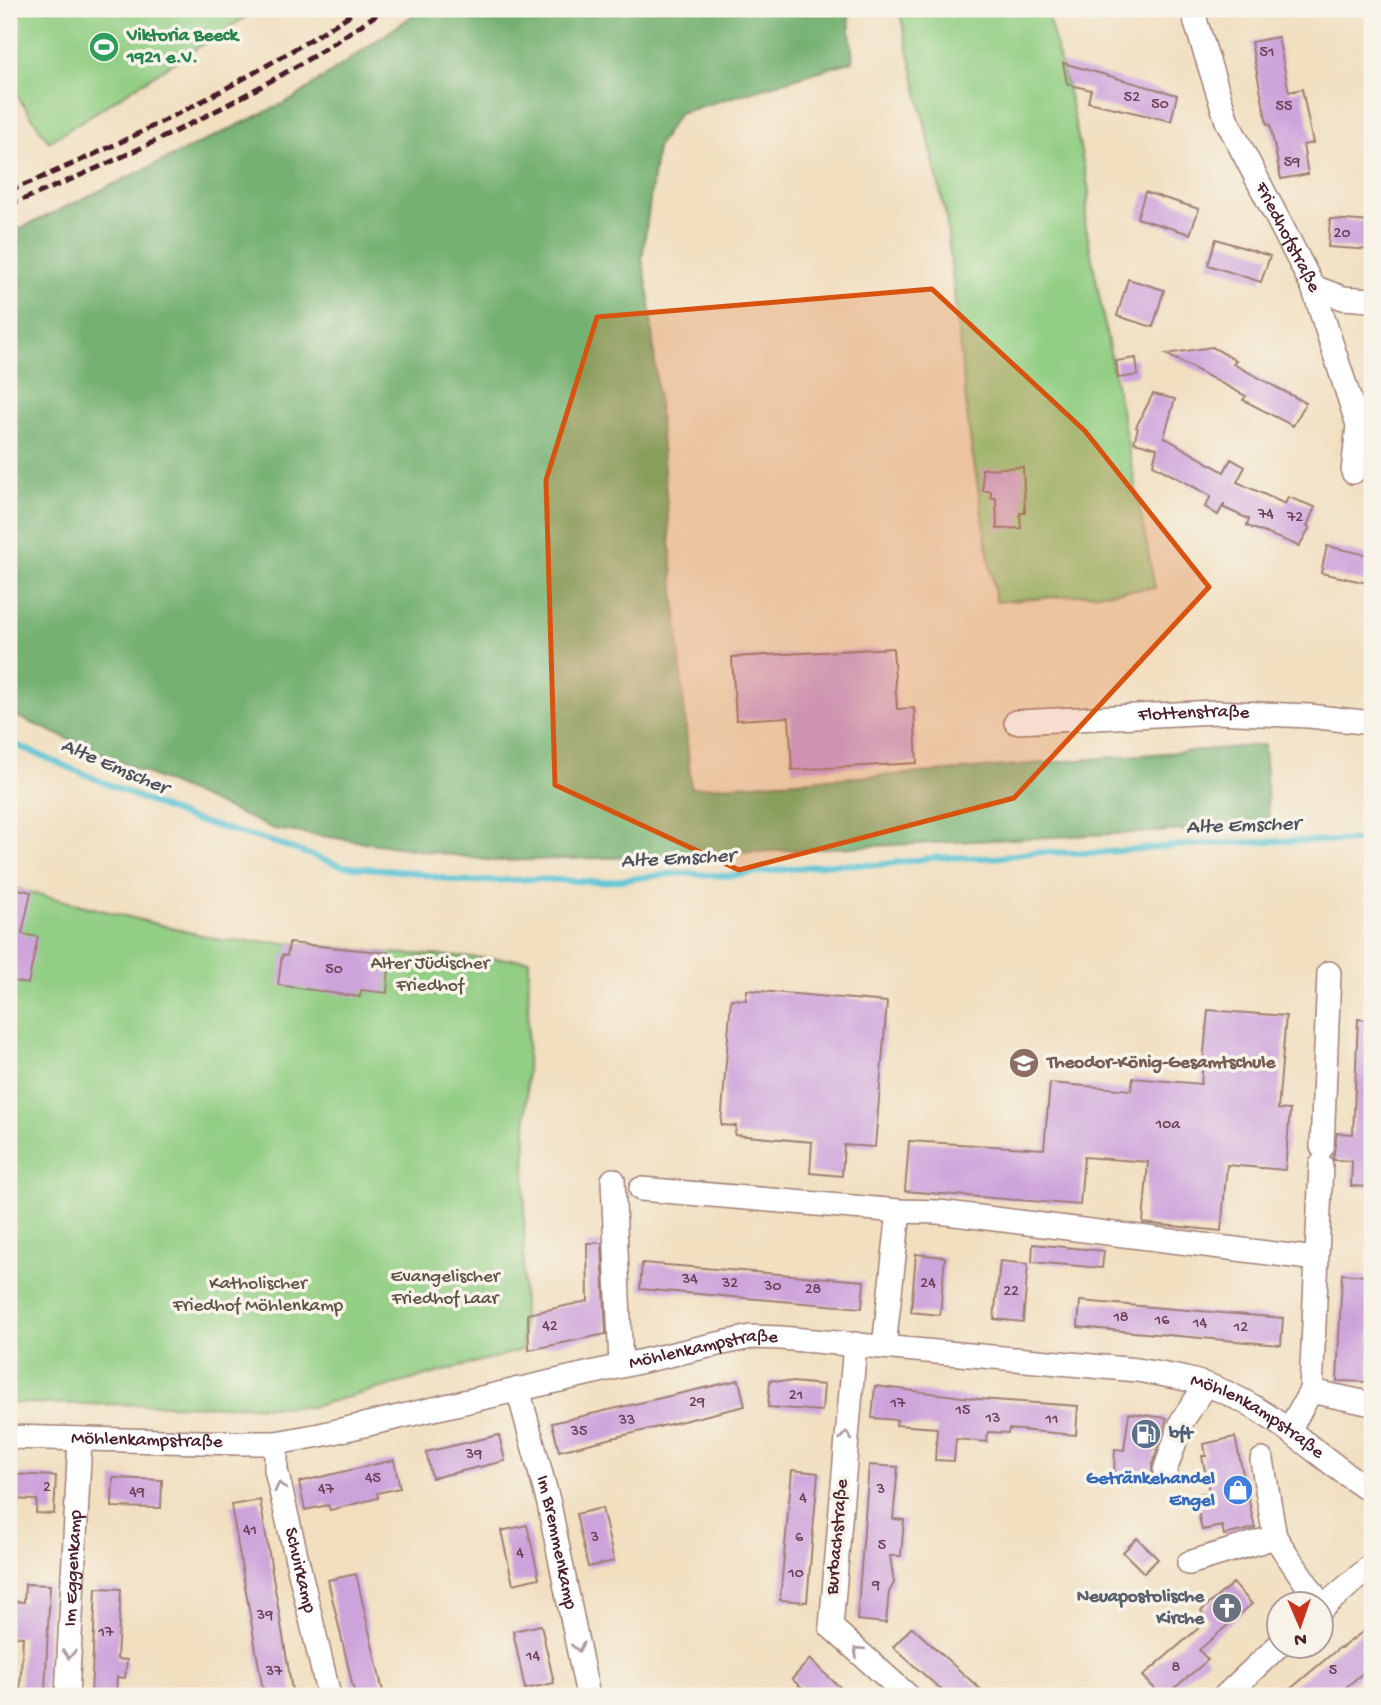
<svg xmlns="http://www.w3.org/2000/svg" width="1381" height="1705" font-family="'Gochi Hand',sans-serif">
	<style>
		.green { fill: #92ce83; stroke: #6e7657; stroke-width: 2 }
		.forest { fill: #75b171; stroke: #60684e; stroke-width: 2 }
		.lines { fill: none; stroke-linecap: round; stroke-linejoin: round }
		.stream { stroke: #58c2d4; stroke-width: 6 }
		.building { fill: #cda3db }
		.minor-casing { stroke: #9e7f76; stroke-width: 26 }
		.minor { stroke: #fff; stroke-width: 23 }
		.rail { stroke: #4a1f2b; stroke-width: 5; stroke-dasharray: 10 5; stroke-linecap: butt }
		.oneway { stroke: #ae9aa0 }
		.marked { fill: #d8530f; fill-opacity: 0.2; stroke: #d8530f; stroke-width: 5; stroke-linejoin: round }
		.labels { text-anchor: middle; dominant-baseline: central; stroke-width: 7; stroke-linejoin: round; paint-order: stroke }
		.number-label { font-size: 16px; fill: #6b4057 }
		.leisure-label { font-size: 19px; font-weight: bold; fill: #27864d; stroke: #f7f3e8; text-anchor: start }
		.street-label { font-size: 19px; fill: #4a1f2b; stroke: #f7f3e8 }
		.park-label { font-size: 19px; fill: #605445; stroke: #f7f3e8 }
		.education-label { font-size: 19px; font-weight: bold; fill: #785e54; stroke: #f7f3e8; text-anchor: start }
		.service-label { font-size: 19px; font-weight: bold; fill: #4e5e75; stroke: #f7f3e8; text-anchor: start }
		.shop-label { font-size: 19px; font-weight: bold; fill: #366cbe; stroke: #f7f3e8; text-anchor: end }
		.worship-label { font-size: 19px; font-weight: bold; fill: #5b616d; stroke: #f7f3e8; text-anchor: end }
		.water-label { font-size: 21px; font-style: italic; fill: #4e505e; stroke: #f7f3e8 }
	</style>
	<rect width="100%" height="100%" fill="#f7f3e8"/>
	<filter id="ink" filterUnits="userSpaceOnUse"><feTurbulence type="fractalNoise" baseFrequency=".0143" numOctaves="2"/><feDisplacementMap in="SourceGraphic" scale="14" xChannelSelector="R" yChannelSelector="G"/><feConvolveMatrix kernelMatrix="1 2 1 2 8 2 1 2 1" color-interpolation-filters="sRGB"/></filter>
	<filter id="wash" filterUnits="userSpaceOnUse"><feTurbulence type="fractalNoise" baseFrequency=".00686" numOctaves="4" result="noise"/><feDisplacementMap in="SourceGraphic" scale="28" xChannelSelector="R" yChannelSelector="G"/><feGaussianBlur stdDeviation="1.57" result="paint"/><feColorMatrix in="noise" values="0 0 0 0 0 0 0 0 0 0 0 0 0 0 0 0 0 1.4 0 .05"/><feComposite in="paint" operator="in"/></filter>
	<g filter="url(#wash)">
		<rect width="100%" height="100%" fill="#f1dfc0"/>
		<!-- green -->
		<path class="green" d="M9 9H258L49 142 9 84Z
			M899 9H1046L1070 99 1089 191 1085 222 1155 588 996 602 969 431 946 217Z
			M9 887 221 940 289 943 390 953 529 960 522 1350 311 1407 9 1403Z"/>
		<!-- forest -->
		<path class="forest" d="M422 9H848L853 61 679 113 657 147 642 259 649 294 691 788 934 772 1264 745 1269 826 672 856 494 861 274 829 9 713V234L293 99Z"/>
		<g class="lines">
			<!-- stream -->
			<path class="stream" d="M9 742 187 818 276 843 342 866 411 872 462 882 536 879 603 882 679 873 728 876 831 864 878 865 938 857 994 858 1035 852 1095 853 1186 845 1279 841H1359L1372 844"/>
		</g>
		<g id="blocks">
			<!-- building -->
			<path class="building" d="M1278 37 1289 92 1302 89 1313 143 1303 145 1308 174 1281 179 1270 124H1267L1251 42Z
				M1063 63 1177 95 1171 121 1088 102 1091 90 1067 84Z
				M1145 192 1199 209 1190 234 1137 218Z
				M1330 219 1372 222V250L1328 247Z
				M1216 239 1270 256 1261 282 1208 265Z
				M1128 279 1164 290 1153 327 1117 316Z
				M1212 347 1236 360 1233 364 1306 403 1293 426 1243 400 1246 396 1166 354Z
				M1136 358 1138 375 1118 378 1116 361Z
				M1153 394 1175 399 1164 437 1224 472 1231 459 1245 467 1237 482 1285 504 1288 497 1315 507 1307 526 1310 527 1299 546 1247 526 1249 519 1224 508V504L1218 515 1205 507 1211 496 1153 465 1157 448 1134 442 1138 428 1136 427Z
				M1023 467 1025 513H1020L1021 528 997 529 996 498H991V491H983L982 469Z
				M1327 546 1372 556V584L1321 573Z
				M893 648 897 709 914 708 917 763 792 770 789 717 736 720 732 657Z
				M9 887 31 892 22 934 38 937 28 984 9 980Z
				M289 943 390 953 387 993 361 990 360 997 278 985 282 955 287 956Z
				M747 990 887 1002 875 1147 844 1145 842 1176 810 1173 812 1142 735 1135 736 1126 721 1125 731 999 746 1000Z
				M1208 1010 1286 1016 1278 1109 1290 1110 1285 1170 1227 1165 1221 1231 1143 1223 1148 1162 1084 1157 1080 1205 905 1191 909 1141 1044 1149 1050 1083 1131 1090 1133 1078 1201 1084Z
				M1358 1019 1372 1020V1187L1351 1186 1352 1161 1334 1160 1333 1158 1337 1133 1353 1134Z
				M587 1243H602L606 1334 529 1350 528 1314 588 1301Z
				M1033 1244 1104 1251 1102 1268 1032 1262Z
				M916 1254 945 1257 940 1315 911 1312Z
				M1000 1261 1028 1264 1023 1322 994 1319Z
				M642 1263 864 1281 862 1308 640 1289Z
				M1342 1274 1365 1276V1279H1372L1369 1382 1337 1381Z
				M1080 1301 1283 1318 1281 1345 1078 1327Z
				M739 1380 745 1406 559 1451 552 1423Z
				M770 1380 824 1385 822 1411 768 1407Z
				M875 1386 979 1399 1078 1406 1076 1435 1009 1429 1008 1433 988 1432 987 1442 956 1439 954 1461 935 1460 937 1428 896 1425 897 1420 872 1418Z
				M1129 1413 1167 1418 1152 1466V1481L1114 1477 1115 1449 1124 1450Z
				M499 1435 505 1461 432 1478 426 1452Z
				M1235 1437 1255 1528 1224 1535 1222 1526 1202 1530 1194 1495 1209 1492 1202 1456H1206L1204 1444Z
				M394 1460 400 1488 377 1493 378 1498 330 1510 328 1505 305 1510 299 1482Z
				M869 1465 898 1467 893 1519 904 1520 901 1556H890L894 1583 889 1592 886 1623 857 1620Z
				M792 1470 818 1473 807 1602 780 1600Z
				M9 1474 56 1476 54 1514 36 1513 37 1500 9 1499Z
				M113 1478 162 1480 161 1508 112 1507Z
				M260 1500 284 1642 293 1696H264L241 1563 231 1505Z
				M602 1508 614 1561 588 1567 576 1514Z
				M527 1525 539 1578 513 1584 501 1531Z
				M1137 1538 1158 1559 1144 1573 1123 1552Z
				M356 1574 381 1683 384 1696H355L328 1580Z
				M1233 1583 1252 1604 1199 1650 1208 1660 1165 1696H1161L1143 1676 1208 1620 1201 1611Z
				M25 1584 50 1585 45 1691 20 1690 23 1637 9 1636V1601L24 1602Z
				M96 1588 121 1589 117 1659 127 1660 125 1678 117 1677 116 1695 91 1694Z
				M541 1625 554 1683 525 1689 513 1631Z
				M1372 1625V1665L1336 1696H1282L1340 1647 1341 1648Z
				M912 1627 950 1662 988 1696H948L893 1647Z
				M810 1659 823 1672 850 1696H810L792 1679Z"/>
		</g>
	</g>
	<g filter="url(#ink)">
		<use href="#blocks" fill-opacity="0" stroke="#9e7f76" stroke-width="2"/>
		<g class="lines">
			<!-- minor casing -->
			<g class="minor-casing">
				<g id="minor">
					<path id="s1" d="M1194 9 1196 23 1227 121 1313 287 1358 425 1353 472"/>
					<path d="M1313 287 1343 298 1372 300"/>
					<path id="s2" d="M1016 722 1215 712 1309 716 1372 723"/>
					<path d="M1322 1147 1329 973"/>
					<path d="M613 1180 621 1366"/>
					<path d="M641 1189 899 1211 939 1212 1316 1259"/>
					<path d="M855 1344 831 1627 908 1696"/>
					<path d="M884 1347 899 1211"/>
					<path id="s3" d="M518 1389 549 1504 588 1696"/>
					<path d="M1311 1391 1321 1165"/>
					<path d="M1289 1430 1311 1391 1372 1404"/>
					<path id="s4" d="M9 1437 239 1443H276L320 1435 704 1347 751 1337 781 1338 1137 1370C1164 1375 1190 1378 1215 1388 1275 1411 1320 1459 1372 1492"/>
					<path id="s5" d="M276 1443V1470L329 1696"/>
					<path d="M1262 1460 1275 1537 1320 1604"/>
					<path d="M1165 1471 1182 1421 1206 1385"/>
					<path d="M1189 1563 1275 1537"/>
					<path d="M1322 1608 1372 1565"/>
					<path id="s6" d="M67 1696 80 1439"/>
					<path d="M1225 1696 1280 1644"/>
				</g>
			</g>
			<!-- minor -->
			<use href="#minor" class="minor"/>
			<!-- rail -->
			<path class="rail" d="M9 191C132 141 248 81 359 9
				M9 205C110 165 211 117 305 61 332 45 359 26 385 9"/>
		</g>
		<!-- one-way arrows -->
		<defs><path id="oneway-chevron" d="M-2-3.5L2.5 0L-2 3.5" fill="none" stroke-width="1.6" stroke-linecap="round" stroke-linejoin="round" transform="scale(1.75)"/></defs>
		<g class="oneway">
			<use href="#oneway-chevron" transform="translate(846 1436) rotate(-85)"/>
			<use href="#oneway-chevron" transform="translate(280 1487) rotate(-103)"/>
			<use href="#oneway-chevron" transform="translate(578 1647) rotate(79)"/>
			<use href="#oneway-chevron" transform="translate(858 1651) rotate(-138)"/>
			<use href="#oneway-chevron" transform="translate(69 1654) rotate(93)"/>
		</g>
	</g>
	<!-- marked area -->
	<path class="marked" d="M932 289 1085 431 1209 587 1014 798 739 870 555 785 546 480 597 317Z"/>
	<!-- icons -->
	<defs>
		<g id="stadium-disc" transform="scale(1.575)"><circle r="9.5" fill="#2e9e5b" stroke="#f7f3e8"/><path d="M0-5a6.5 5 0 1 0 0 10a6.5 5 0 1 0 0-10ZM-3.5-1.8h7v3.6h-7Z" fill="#fff"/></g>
		<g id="school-disc" transform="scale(1.575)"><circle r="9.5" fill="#8d6e63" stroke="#f7f3e8"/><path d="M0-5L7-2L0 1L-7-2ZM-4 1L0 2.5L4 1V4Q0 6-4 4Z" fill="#fff"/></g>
		<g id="fuel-disc" transform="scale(1.575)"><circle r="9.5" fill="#5c6f8a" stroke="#f7f3e8"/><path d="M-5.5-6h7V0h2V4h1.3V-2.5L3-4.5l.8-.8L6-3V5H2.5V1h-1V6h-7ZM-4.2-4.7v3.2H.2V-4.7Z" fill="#fff"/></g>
		<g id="shop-disc" transform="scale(1.575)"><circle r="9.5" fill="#3f7fe0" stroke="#f7f3e8"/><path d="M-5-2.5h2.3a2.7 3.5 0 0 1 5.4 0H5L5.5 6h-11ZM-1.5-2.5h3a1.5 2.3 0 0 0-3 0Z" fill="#fff"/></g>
		<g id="church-disc" transform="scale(1.575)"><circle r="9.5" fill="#6b7280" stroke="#f7f3e8"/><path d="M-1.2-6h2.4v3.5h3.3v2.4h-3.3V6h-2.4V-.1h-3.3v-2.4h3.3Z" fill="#fff"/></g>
	</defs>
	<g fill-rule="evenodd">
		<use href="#stadium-disc" x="104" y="47"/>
		<use href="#school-disc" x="1024" y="1063"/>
		<use href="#fuel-disc" x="1146" y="1434"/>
		<use href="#shop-disc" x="1238" y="1490"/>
		<use href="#church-disc" x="1227" y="1608"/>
	</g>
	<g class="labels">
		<!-- number labels -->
		<g class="number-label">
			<text x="1267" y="53">51</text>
			<text x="1132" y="98">52</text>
			<text x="1160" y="105">50</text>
			<text x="1284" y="107">55</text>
			<text x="1292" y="163">59</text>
			<text x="1342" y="234">20</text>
			<text x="1266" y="515">74</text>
			<text x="1295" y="518">72</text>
			<text x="334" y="970">50</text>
			<text x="1168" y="1125">10a</text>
			<text x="690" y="1280">34</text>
			<text x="730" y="1284">32</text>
			<text x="928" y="1284">24</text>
			<text x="773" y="1287">30</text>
			<text x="813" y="1290">28</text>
			<text x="1011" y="1292">22</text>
			<text x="1121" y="1318">18</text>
			<text x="1162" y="1321">16</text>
			<text x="1200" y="1324">14</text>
			<text x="550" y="1327">42</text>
			<text x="1241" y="1328">12</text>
			<text x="796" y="1396">21</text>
			<text x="697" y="1403">29</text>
			<text x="898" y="1404">17</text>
			<text x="963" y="1411">15</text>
			<text x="993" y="1419">13</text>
			<text x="1052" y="1420">11</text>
			<text x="627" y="1421">33</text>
			<text x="579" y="1432">35</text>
			<text x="474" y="1455">39</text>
			<text x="373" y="1479">45</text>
			<text x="47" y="1488">2</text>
			<text x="326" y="1490">47</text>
			<text x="881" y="1490">3</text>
			<text x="137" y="1493">49</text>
			<text x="803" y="1499">4</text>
			<text x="250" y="1531">41</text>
			<text x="595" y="1538">3</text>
			<text x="799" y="1538">6</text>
			<text x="882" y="1546">5</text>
			<text x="520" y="1554">4</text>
			<text x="796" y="1574">10</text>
			<text x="876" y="1586">9</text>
			<text x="265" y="1616">39</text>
			<text x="106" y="1633">17</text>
			<text x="533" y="1657">14</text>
			<text x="1176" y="1668">8</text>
			<text x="1333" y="1671">5</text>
			<text x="274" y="1672">37</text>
		</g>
		<!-- leisure labels -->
		<g class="leisure-label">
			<text x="127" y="36">Viktoria Beeck<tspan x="127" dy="22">1921 e.V.</tspan></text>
		</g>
		<!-- street labels -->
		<g class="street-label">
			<text stroke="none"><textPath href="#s1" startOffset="248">Friedhofstraße</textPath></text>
			<text stroke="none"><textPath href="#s2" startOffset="178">Flottenstraße</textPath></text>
			<text stroke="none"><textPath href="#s4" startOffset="705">Möhlenkampstraße</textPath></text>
			<text stroke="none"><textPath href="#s4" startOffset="1272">Möhlenkampstraße</textPath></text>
			<text stroke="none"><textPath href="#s4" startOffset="138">Möhlenkampstraße</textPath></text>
			<text transform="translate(838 1537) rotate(-85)">Burbachstraße</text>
			<text stroke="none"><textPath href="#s3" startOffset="158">Im Bremmenkamp</textPath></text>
			<text stroke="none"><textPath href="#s6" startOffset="128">Im Eggenkamp</textPath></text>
			<text stroke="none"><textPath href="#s5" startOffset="130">Schuirkamp</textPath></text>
		</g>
		<!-- park labels -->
		<g class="park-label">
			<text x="430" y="964">Alter Jüdischer<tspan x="430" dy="22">Friedhof</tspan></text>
			<text x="445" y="1277">Evangelischer<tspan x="445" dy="22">Friedhof Laar</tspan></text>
			<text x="258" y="1284">Katholischer<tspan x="258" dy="22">Friedhof Möhlenkamp</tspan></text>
		</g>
		<!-- education labels -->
		<g class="education-label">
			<text x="1047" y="1063">Theodor-König-Gesamtschule</text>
		</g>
		<!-- service labels -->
		<g class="service-label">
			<text x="1169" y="1434">bft</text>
		</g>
		<!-- shop labels -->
		<g class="shop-label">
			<text x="1215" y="1479">Getränkehandel<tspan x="1215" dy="22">Engel</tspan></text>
		</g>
		<!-- worship labels -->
		<g class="worship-label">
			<text x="1204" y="1597">Neuapostolische<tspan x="1204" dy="22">Kirche</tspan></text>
		</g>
		<!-- water labels -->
		<g class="water-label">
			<text transform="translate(114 768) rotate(23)">Alte Emscher</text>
			<text transform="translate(1243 827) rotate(-2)">Alte Emscher</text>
			<text transform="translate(678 860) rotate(-3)">Alte Emscher</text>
		</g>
	</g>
	<!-- margin -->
	<rect width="1381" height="1705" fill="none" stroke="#f7f3e8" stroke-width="35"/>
	<!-- north arrow -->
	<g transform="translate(1300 1625) rotate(178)"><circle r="33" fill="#f7f3e8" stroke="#b29e9c" stroke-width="2"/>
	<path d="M0-5L12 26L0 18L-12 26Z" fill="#c8321e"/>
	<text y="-10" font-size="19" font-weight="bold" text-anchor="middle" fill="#4a1f2b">N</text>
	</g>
</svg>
